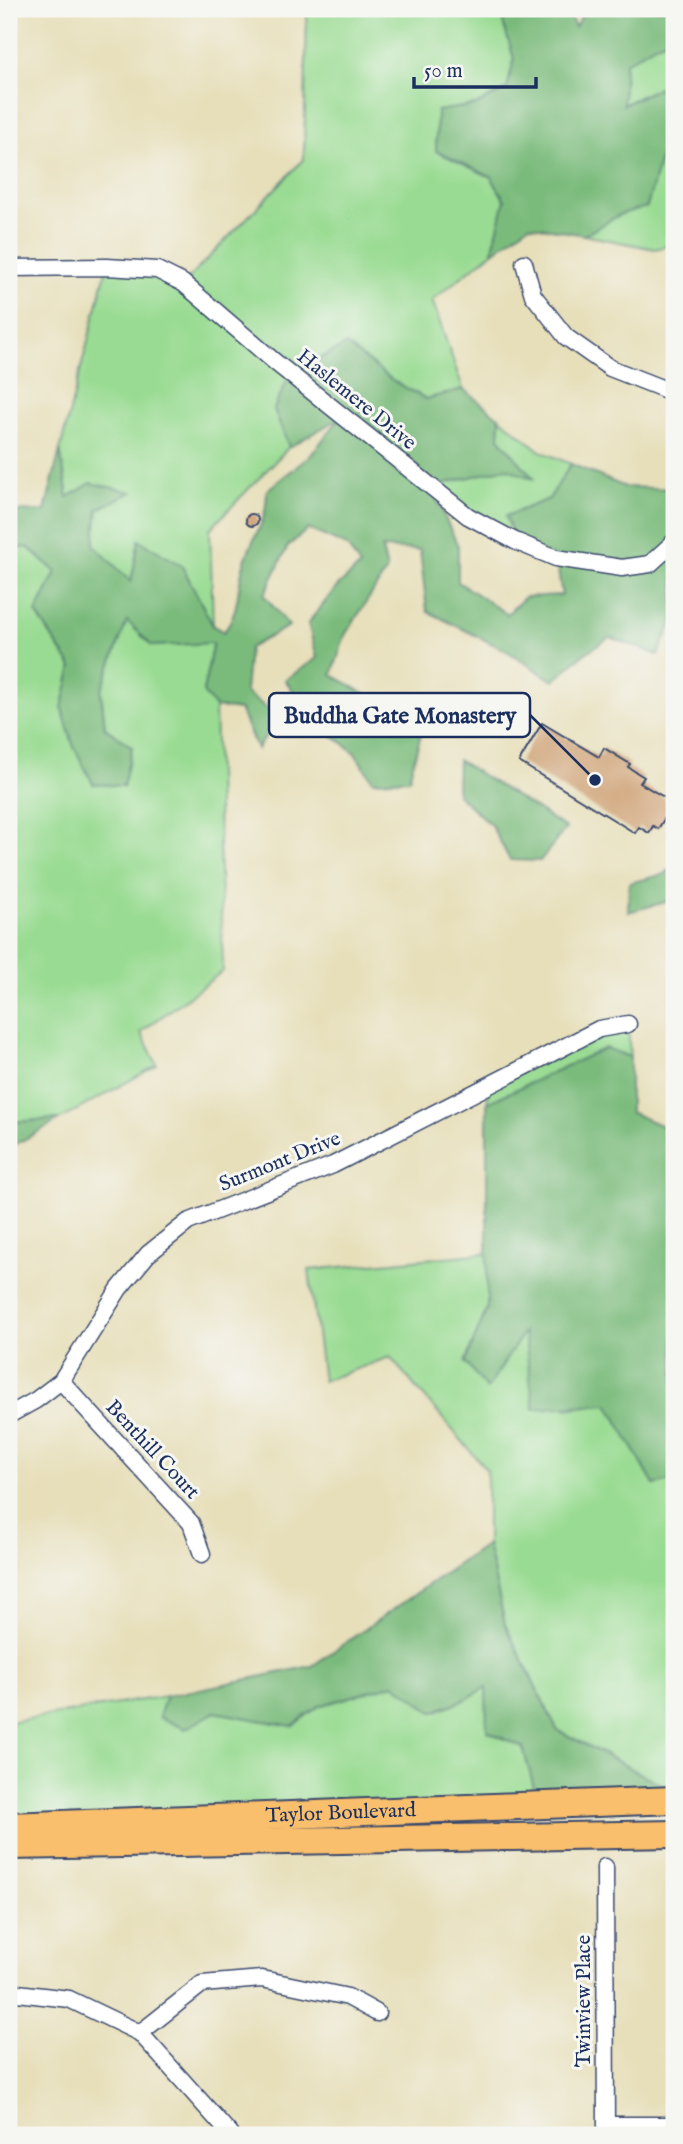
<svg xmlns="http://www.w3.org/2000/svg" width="683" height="2144" font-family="'IM FELL English',serif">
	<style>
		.green { fill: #99db92; stroke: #5a8578; stroke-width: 2 }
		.forest { fill: #7abb7c; stroke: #4a756d; stroke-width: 2 }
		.building { fill: #ce9f71 }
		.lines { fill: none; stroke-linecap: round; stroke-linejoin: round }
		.street-casing { stroke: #3a496c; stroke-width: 19 }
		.primary-casing { stroke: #3a496c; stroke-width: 30 }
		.street { stroke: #fff; stroke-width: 16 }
		.primary { stroke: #f9bf6c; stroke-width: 26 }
		.labels { text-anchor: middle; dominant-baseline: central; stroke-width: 6; stroke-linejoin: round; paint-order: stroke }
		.street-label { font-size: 21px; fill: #1b2f5e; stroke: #f6f6f2 }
		.leader { fill: none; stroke: #1b2f5e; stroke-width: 2.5 }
		.callout-dot { fill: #1b2f5e; stroke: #f6f6f2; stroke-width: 2.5 }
		.callout { fill: #f6f6f2; stroke: #1b2f5e; stroke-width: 2.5 }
		.callout-label { font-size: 23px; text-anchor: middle; font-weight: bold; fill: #1b2f5e }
	</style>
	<rect width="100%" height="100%" fill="#f6f6f2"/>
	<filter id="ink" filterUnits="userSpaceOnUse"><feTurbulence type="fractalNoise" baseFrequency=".0143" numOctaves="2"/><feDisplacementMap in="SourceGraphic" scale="14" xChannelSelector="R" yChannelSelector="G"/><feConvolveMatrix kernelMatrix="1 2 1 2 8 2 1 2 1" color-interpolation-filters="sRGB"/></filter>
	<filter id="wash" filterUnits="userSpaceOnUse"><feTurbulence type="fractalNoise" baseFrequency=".00686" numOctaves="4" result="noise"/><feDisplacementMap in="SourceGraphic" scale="28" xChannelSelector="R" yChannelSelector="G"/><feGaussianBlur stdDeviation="1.57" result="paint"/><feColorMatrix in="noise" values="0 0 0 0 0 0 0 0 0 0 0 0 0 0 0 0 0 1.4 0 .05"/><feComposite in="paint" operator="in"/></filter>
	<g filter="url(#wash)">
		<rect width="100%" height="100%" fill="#e7dfba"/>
		<!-- green -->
		<path class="green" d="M307 9H499L514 59 507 89 476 105 437 111 436 151 491 177 505 201 492 253 432 300 463 389 426 399 395 382 346 345 274 409 289 447 210 529 213 626 182 566 131 583 93 545 98 509 131 492 68 497 60 450 107 267 184 283 304 159Z
			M674 38V89L664 85 622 105 625 63 658 43Z
			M663 147 674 161V244L655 249 584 235 621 214 647 206Z
			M500 418 540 451 571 464 549 499 506 516 515 541 431 487 506 467 533 479 499 438Z
			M27 547 56 572 36 613 72 667 62 709 123 786 132 747 105 728 101 690 127 620 152 646 213 642 203 692 215 707 223 971 141 1032 157 1065 61 1119 9 1122V549Z
			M628 1024 630 1057 605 1048 487 1103 490 1085Z
			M487 1253V1309L465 1362 487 1388 524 1330 567 1409 608 1403 654 1485 674 1480V1791L557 1730 505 1624 487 1544V1470L390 1357 323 1381 309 1270Z
			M394 1684 433 1712 464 1700 487 1687 523 1747 539 1806 9 1826V1722L166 1696 159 1717 215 1712 292 1726 319 1706Z"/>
		<!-- forest -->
		<path class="forest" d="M499 9H567L575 27 586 9H674V38L658 43 625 63 623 105 664 85 674 89V161L663 148 647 207 621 214 584 235 529 225 492 253 505 200 491 177 436 151 437 111 476 105 507 89 514 59Z
			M346 345 395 382 426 399 463 389 500 418 499 438 534 479 506 468 431 487 458 546V582L507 614 525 597 562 595 556 558 515 541 506 516 549 499 571 464 625 487 674 489V620L658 655 610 637 584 654 553 681 507 651 427 611 420 550 382 548 387 570 345 635 332 675 423 726 409 779 373 781 354 752 316 722 285 680 317 658 308 623 337 587 360 566 347 546 308 529 288 546 264 595 289 626 249 648 245 692 279 717 257 749 240 710 215 707 203 692 213 643 152 646 127 621 101 691 105 728 132 747 123 786 93 784 73 745 62 708 72 667 36 613 56 572 28 547 9 549V512L45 511 60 450 68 497 91 483 132 492 98 509 94 545 131 582 139 540 182 566 213 626 224 632C243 604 235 586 246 558 257 527 266 527 267 490L310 456 340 418 289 447 274 409 290 374Z
			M458 760 566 828 540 861 510 860 491 825 457 794Z
			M674 866V900L628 912 629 883 665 874Z
			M605 1048 630 1057V1112L674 1131V1480L654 1485 608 1404 534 1409 524 1332 487 1389 465 1362 487 1309V1103Z
			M61 1119 9 1148V1122Z
			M487 1544 505 1625 557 1730 674 1791 539 1806 523 1747 487 1731 486 1687 464 1700 433 1712 394 1684 319 1706 292 1726 215 1712 185 1729 159 1717 166 1696 312 1666Z"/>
		<g id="blocks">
			<!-- building -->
			<path class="building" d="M246 520a6 6 0 1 1 12 0a6 6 0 1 1-12 0Z
				M542 723 599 757 604 748 630 764 628 767 644 777 640 783 674 803 658 829 653 826 649 833 639 827 635 833 519 762Z"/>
		</g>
	</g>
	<g filter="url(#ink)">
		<use href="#blocks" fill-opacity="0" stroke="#3a496c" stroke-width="2"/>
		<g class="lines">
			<!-- street casing -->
			<g class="street-casing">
				<path id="street" d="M524 263 533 295 566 337 610 368 674 393
					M9 268 107 267 157 270 183 283 275 362 468 516 515 541 556 558 622 568 650 564 674 542
					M61 1381 191 1523 202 1554
					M9 1415 36 1400 61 1381 119 1289 148 1254 188 1222 333 1165 599 1029 628 1024
					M605 1867 606 2135
					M9 1992 69 1999 140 2033 231 2135
					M140 2033 202 1984 262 1979 348 1997 377 2013
					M606 2125H674"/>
			</g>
			<!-- primary casing -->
			<g class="primary-casing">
				<g id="primary">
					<path id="s1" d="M9 1826 674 1800"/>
					<path d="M9 1846 674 1834"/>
				</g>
			</g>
			<!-- street -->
			<use href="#street" class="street"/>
			<!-- primary -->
			<use href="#primary" class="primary"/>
		</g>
	</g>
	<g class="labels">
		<!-- street labels -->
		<g class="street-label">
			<text transform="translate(356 400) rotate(39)">Haslemere Drive</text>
			<text transform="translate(280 1162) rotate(-22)">Surmont Drive</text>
			<text transform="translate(152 1450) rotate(47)">Benthill Court</text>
			<text stroke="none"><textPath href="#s1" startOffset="332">Taylor Boulevard</textPath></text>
			<text transform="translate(584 2001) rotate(-90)">Twinview Place</text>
		</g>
	</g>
	<!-- callouts -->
	<path class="leader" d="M595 780L530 715"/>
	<circle class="callout-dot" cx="595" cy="780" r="7"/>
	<rect class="callout" x="269" y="693" width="261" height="44" rx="7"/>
	<g class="callout-label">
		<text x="400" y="723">Buddha Gate Monastery</text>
	</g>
	<!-- margin -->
	<rect width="683" height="2144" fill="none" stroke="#f6f6f2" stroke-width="35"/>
	<!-- scale -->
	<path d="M414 77v10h122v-10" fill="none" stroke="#1b2f5e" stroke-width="3.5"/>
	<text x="424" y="77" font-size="21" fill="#1b2f5e" stroke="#f6f6f2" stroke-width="5" paint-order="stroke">50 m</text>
</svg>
